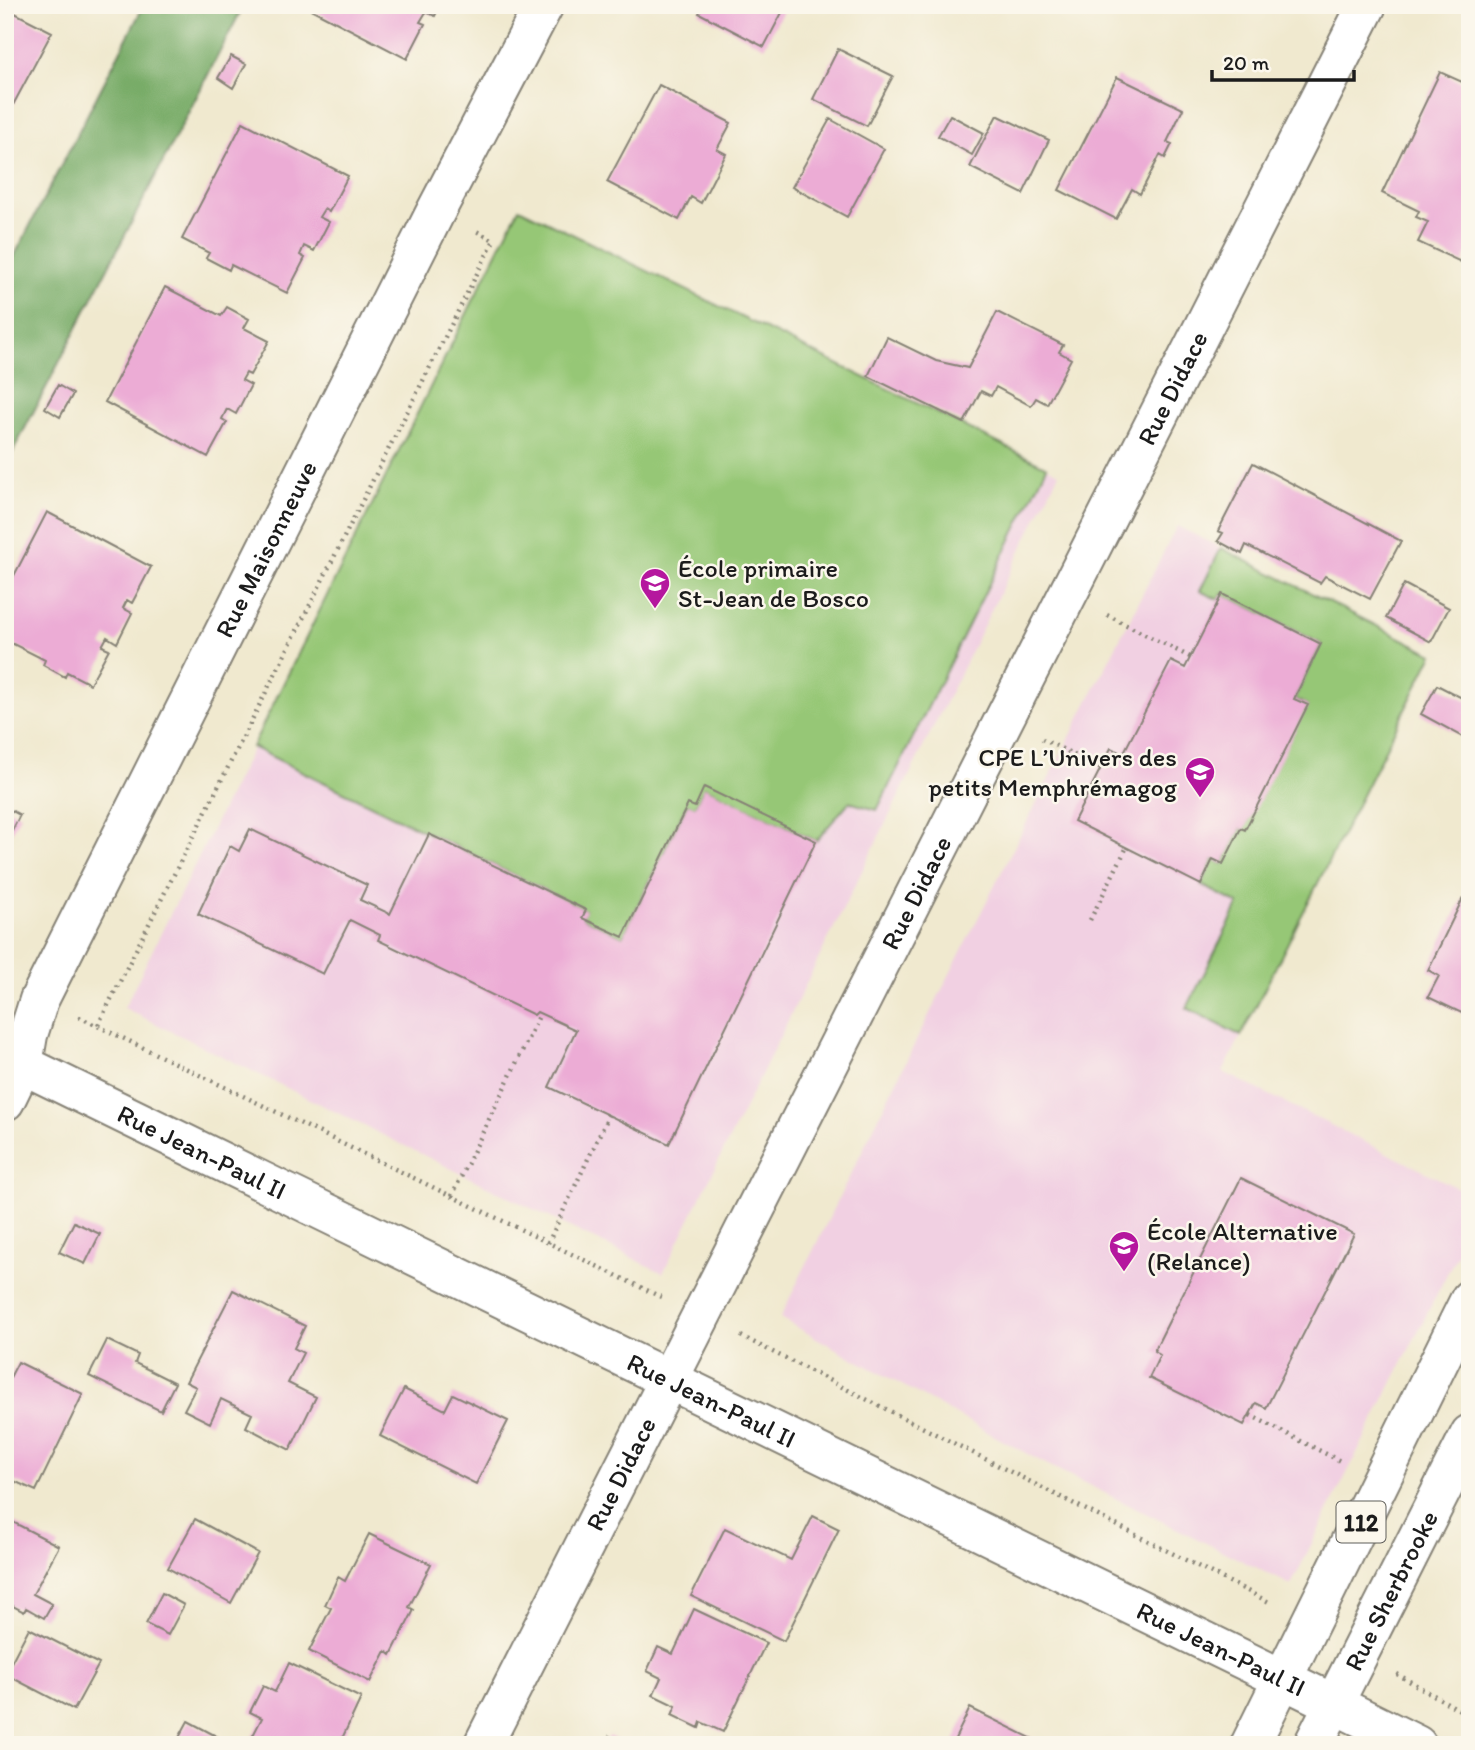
<svg xmlns="http://www.w3.org/2000/svg" width="1475" height="1750" font-family="Itim,sans-serif">
	<style>
		.built { fill: #f1d0e2 }
		.green { fill: #96c776; stroke: #597249; stroke-width: 2 }
		.forest { fill: #78ac67; stroke: #4a6442; stroke-width: 2 }
		.building { fill: #ecacd5 }
		.lines { fill: none; stroke-linecap: round; stroke-linejoin: round }
		.minor-casing { stroke: #868276; stroke-width: 42 }
		.tertiary-casing { stroke: #868276; stroke-width: 42 }
		.primary-casing { stroke: #868276; stroke-width: 42 }
		.path { stroke: #868276; stroke-width: 4.5; stroke-dasharray: 2 5; stroke-linecap: butt }
		.minor { stroke: #fff; stroke-width: 38 }
		.tertiary { stroke: #fff; stroke-width: 38 }
		.primary { stroke: #fff; stroke-width: 38 }
		.labels { text-anchor: middle; dominant-baseline: central; stroke-width: 5; stroke-linejoin: round; paint-order: stroke }
		.shield { fill: #fbf7ec; stroke: #5f5e5a; stroke-width: 2 }
		.shield-label { font-size: 24px; font-weight: bold; fill: #1c1c1c }
		.street-label { font-size: 26px; fill: #1c1c1c; stroke: #fbf7ec }
		.poi-label { font-size: 26px; fill: #1c1c1c; stroke: #fbf7ec; text-anchor: start }
	</style>
	<rect width="100%" height="100%" fill="#fbf7ec"/>
	<filter id="ink" filterUnits="userSpaceOnUse"><feTurbulence type="fractalNoise" baseFrequency=".0143" numOctaves="2"/><feDisplacementMap in="SourceGraphic" scale="14" xChannelSelector="R" yChannelSelector="G"/><feConvolveMatrix kernelMatrix="1 2 1 2 8 2 1 2 1" color-interpolation-filters="sRGB"/></filter>
	<filter id="wash" filterUnits="userSpaceOnUse"><feTurbulence type="fractalNoise" baseFrequency=".00686" numOctaves="4" result="noise"/><feDisplacementMap in="SourceGraphic" scale="28" xChannelSelector="R" yChannelSelector="G"/><feGaussianBlur stdDeviation="1.57" result="paint"/><feColorMatrix in="noise" values="0 0 0 0 0 0 0 0 0 0 0 0 0 0 0 0 0 1.4 0 .05"/><feComposite in="paint" operator="in"/></filter>
	<g filter="url(#wash)">
		<rect width="100%" height="100%" fill="#f0e9cf"/>
		<!-- built -->
		<path class="built" d="M519 208 1059 473 663 1273 124 1008Z
			M1177 526 1433 654 1223 1072 1470 1194V1228L1291 1585 1044 1463 780 1318 927 1019Z"/>
		<!-- green -->
		<path class="green" d="M519 208 1047 467 877 810 849 802 816 841 704 787 695 807 687 804 623 937 582 918 585 910 252 747Z
			M1221 548 1433 654 1241 1036 1187 1008 1239 904 1201 885 1213 859 1223 864 1241 828 1244 830 1307 705 1294 699 1321 644 1222 594 1219 600 1200 591Z"/>
		<!-- forest -->
		<path class="forest" d="M144 5H244L5 467V274Z"/>
		<g id="blocks">
			<!-- building -->
			<path class="building" d="M303 5H440L435 16 426 12 420 22 425 24 407 59Z
				M704 5H786L764 47 699 13Z
				M5 8 52 32 5 120Z
				M838 49 893 76 867 126 813 99Z
				M231 56 246 64 233 88 218 78Z
				M1470 65V247L1463 263 1418 242 1428 222 1416 217 1419 211 1382 193 1440 72 1462 82Z
				M1117 77 1183 109 1167 142 1172 144 1165 158 1160 155 1140 194 1132 189 1116 219 1059 190Z
				M659 85 731 123 717 149 726 154 701 203 691 197 679 220 607 182Z
				M950 115 984 133 972 155 938 136Z
				M997 115 1049 140 1023 194 970 167Z
				M830 119 884 149 847 217 792 187Z
				M243 122 348 176 329 212 324 209 319 217 329 222 314 251 304 246 300 255 305 258 287 293 231 265 229 270 206 258 209 253 182 239Z
				M165 287 221 316 227 307 249 319 244 328 269 341 250 375 246 373 242 380 251 385 236 414 227 409 222 419 227 422 208 457 105 402Z
				M997 312 1063 345 1059 352 1071 359 1047 404 1036 398 1031 406 996 387 991 396 981 391 964 423 868 376 887 337 936 361 968 368Z
				M58 385 73 394 60 417 45 408Z
				M1253 463 1401 541 1370 599 1325 576 1320 583 1246 545 1242 554 1218 541 1223 533 1218 531Z
				M47 512 151 567 132 603 127 600 123 608 132 613 117 643 107 637 102 646 109 649 90 684 67 672 65 677 43 665 45 660 5 640V593Z
				M1404 584 1449 608 1431 642 1386 618Z
				M1222 594 1321 644 1294 699 1308 705 1245 830 1241 828 1223 864 1213 859 1201 885 1074 821 1111 748 1123 754 1171 661 1185 668Z
				M1437 685 1470 702V728L1465 738 1421 714Z
				M704 787 816 841 669 1144 549 1087 576 1030 537 1012 534 1015 378 940 380 935 350 920 323 974 198 914 230 846 239 851 250 829 367 885 360 900 390 914 429 834 586 910 582 918 623 937 688 804 695 807Z
				M5 807 20 815 5 845Z
				M1463 898 1470 901V1017L1428 997 1439 976 1428 970Z
				M1241 1178 1354 1234 1266 1408 1256 1403 1244 1425 1149 1378 1160 1355 1154 1351Z
				M74 1222 100 1234 85 1264 59 1252Z
				M233 1290 305 1326 294 1348 303 1353 288 1383 316 1397 290 1450 246 1427 252 1414 221 1399 210 1423 184 1410 196 1387 186 1382Z
				M107 1340 138 1355 135 1363 175 1383 161 1411 89 1376Z
				M18 1362 83 1394 36 1491 5 1477V1387Z
				M404 1389 445 1410 453 1394 508 1421 476 1484 380 1436Z
				M813 1516 839 1529 784 1641 691 1596 725 1528 791 1560Z
				M5 1518 59 1546 33 1594 52 1604 44 1618 26 1608 24 1612 5 1602Z
				M195 1519 258 1553 231 1603 168 1568Z
				M369 1534 431 1564 409 1607 414 1610 391 1655 386 1651 370 1682 309 1651 331 1608 325 1605 338 1577 345 1581Z
				M162 1593 184 1605 168 1635 146 1624Z
				M694 1609 766 1643 723 1732 701 1722 699 1728 672 1715 676 1706 653 1695 661 1678 647 1671 658 1647 673 1654Z
				M29 1628 99 1664 74 1710 5 1674Z
				M289 1663 361 1698 339 1745H248L262 1718 250 1712 263 1686 275 1692Z
				M970 1708 1045 1745H952Z
				M188 1721 233 1745H175Z
				M609 1736 626 1745H605Z"/>
		</g>
	</g>
	<g filter="url(#ink)">
		<use href="#blocks" fill-opacity="0" stroke="#868276" stroke-width="2"/>
		<g class="lines">
			<!-- minor casing -->
			<g class="minor-casing">
				<g id="minor">
					<path id="s1" d="M5 1101 23 1064 28 1035 39 1000 436 211 544 5"/>
					<path d="M1334 1704 1417 1745"/>
					<path id="s2" d="M483 1745 1367 5"/>
				</g>
			</g>
			<!-- tertiary casing -->
			<g class="tertiary-casing">
				<g id="tertiary">
					<path id="s3" d="M5 1056 1334 1704"/>
				</g>
			</g>
			<!-- primary casing -->
			<g class="primary-casing">
				<g id="primary">
					<path d="M1250 1745 1470 1299"/>
					<path id="s4" d="M1313 1745 1470 1434"/>
				</g>
			</g>
			<!-- path -->
			<path class="path" d="M1107 615 1190 657
				M1042 739 1101 768
				M1090 920 1127 847
				M79 1017 661 1297
				M98 1025 494 240 476 231
				M452 1196 540 1014
				M548 1243 609 1115
				M741 1336 1271 1603
				M1250 1415 1342 1462
				M1397 1674 1470 1716"/>
			<!-- minor -->
			<use href="#minor" class="minor"/>
			<!-- tertiary -->
			<use href="#tertiary" class="tertiary"/>
			<!-- primary -->
			<use href="#primary" class="primary"/>
		</g>
	</g>
	<!-- icons -->
	<defs>
		<g id="school-pin" transform="scale(1.575)"><path d="M0 17L-7.5 6A9.5 9.5 0 1 1 7.5 6Z" fill="#b5179e" stroke="#fbf7ec"/><path d="M0-5L7-2L0 1L-7-2ZM-4 1L0 2.5L4 1V4Q0 6-4 4Z" fill="#fff"/></g>
	</defs>
	<g fill-rule="evenodd">
		<use href="#school-pin" x="655" y="583"/>
		<use href="#school-pin" x="1200" y="772"/>
		<use href="#school-pin" x="1124" y="1246"/>
	</g>
	<g class="labels">
		<!-- shield labels -->
		<rect class="shield" x="1336.5" y="1501.5" width="49" height="41" rx="5"/>
		<g class="shield-label">
			<text x="1361" y="1522">112</text>
		</g>
		<!-- street labels -->
		<g class="street-label">
			<text stroke="none"><textPath href="#s2" startOffset="1522">Rue Didace</textPath></text>
			<text stroke="none"><textPath href="#s1" startOffset="612">Rue Maisonneuve</textPath></text>
			<text stroke="none"><textPath href="#s2" startOffset="956">Rue Didace</textPath></text>
			<text stroke="none"><textPath href="#s3" startOffset="219">Rue Jean-Paul II</textPath></text>
			<text stroke="none"><textPath href="#s3" startOffset="786">Rue Jean-Paul II</textPath></text>
			<text stroke="none"><textPath href="#s2" startOffset="304">Rue Didace</textPath></text>
			<text stroke="none"><textPath href="#s4" startOffset="173">Rue Sherbrooke</textPath></text>
			<text stroke="none"><textPath href="#s3" startOffset="1353">Rue Jean-Paul II</textPath></text>
		</g>
		<!-- poi labels -->
		<g class="poi-label">
			<text x="678" y="568">École primaire<tspan x="678" dy="30">St-Jean de Bosco</tspan></text>
			<text x="1177" y="757" text-anchor="end">CPE L’Univers des<tspan x="1177" dy="30">petits Memphrémagog</tspan></text>
			<text x="1147" y="1231">École Alternative<tspan x="1147" dy="30">(Relance)</tspan></text>
		</g>
	</g>
	<!-- margin -->
	<rect width="1475" height="1750" fill="none" stroke="#fbf7ec" stroke-width="28"/>
	<!-- scale -->
	<path d="M1212 70v10h142v-10" fill="none" stroke="#1c1c1c" stroke-width="3.5"/>
	<text x="1223" y="70" font-size="21" fill="#1c1c1c" stroke="#fbf7ec" stroke-width="5" paint-order="stroke">20 m</text>
</svg>
